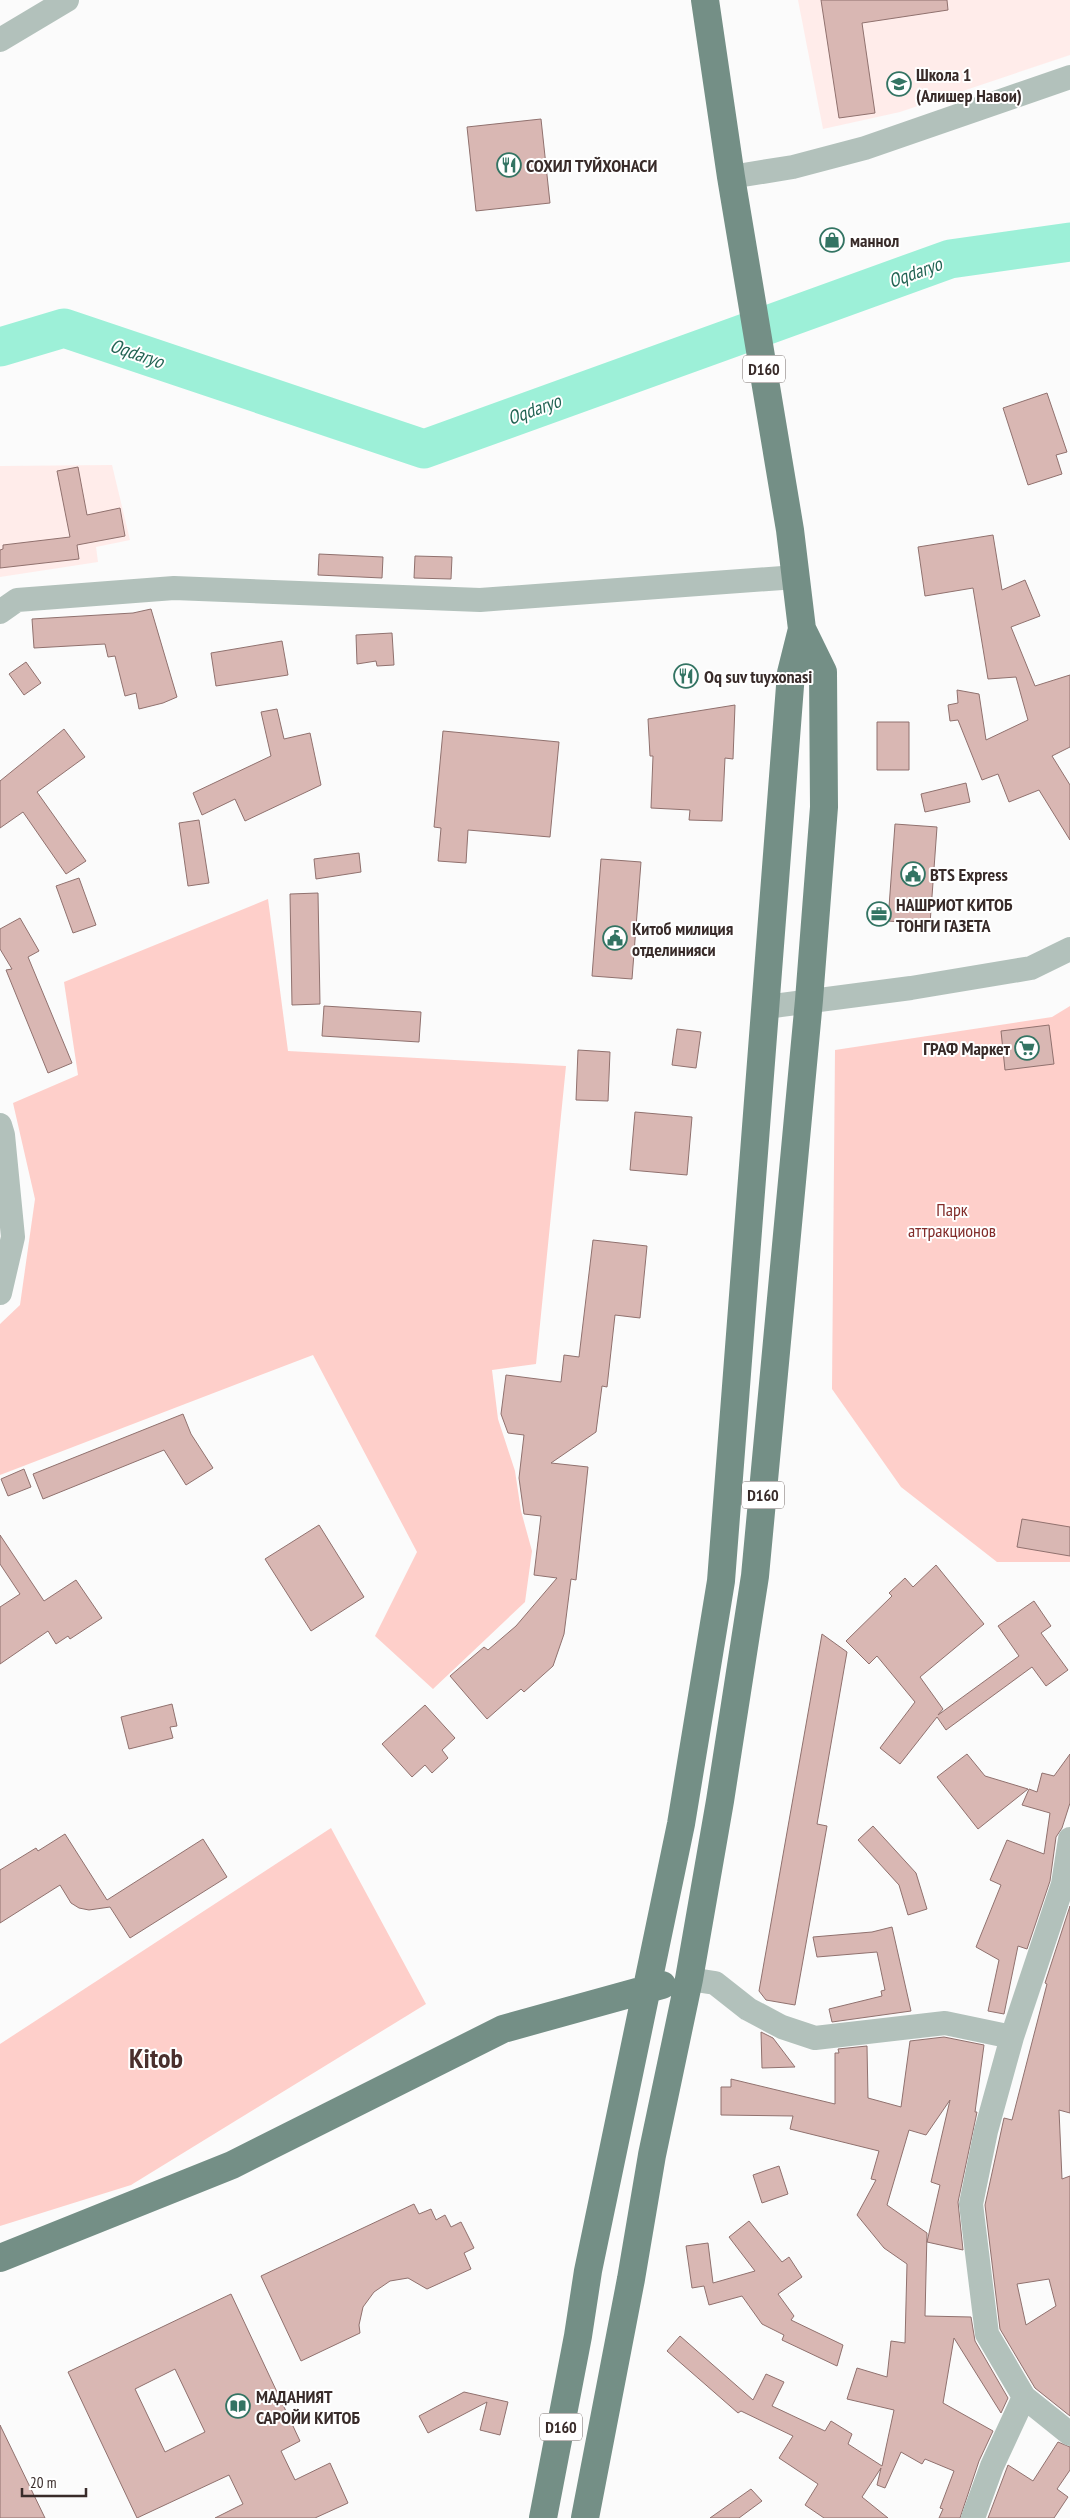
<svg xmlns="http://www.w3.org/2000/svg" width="1070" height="2518" font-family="'PT Sans Narrow',sans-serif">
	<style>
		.built { fill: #ffecea }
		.green { fill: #fecfca }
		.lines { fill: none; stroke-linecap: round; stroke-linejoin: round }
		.river { stroke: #9df0d8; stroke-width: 39 }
		.building { fill: #d9b7b3; stroke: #90716e; fill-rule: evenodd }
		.minor { stroke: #b2c1bb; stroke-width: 24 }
		.major { stroke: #748f86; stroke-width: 28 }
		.labels { text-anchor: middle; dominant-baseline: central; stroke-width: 4; stroke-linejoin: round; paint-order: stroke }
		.shield { fill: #fff; stroke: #746b69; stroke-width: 1 }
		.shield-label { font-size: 16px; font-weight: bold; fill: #382b29 }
		.poi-label { font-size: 18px; font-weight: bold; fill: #382b29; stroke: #fff; text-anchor: start }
		.park-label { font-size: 18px; fill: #822c29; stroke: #fff }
		.water-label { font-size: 19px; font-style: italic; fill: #236454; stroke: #fff }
		.town-label { font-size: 28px; font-weight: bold; fill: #4a2f2d; stroke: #fff }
	</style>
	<rect width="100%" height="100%" fill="#fbfbfb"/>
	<!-- built -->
	<path class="built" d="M798 0H1070V55L900 112 823 129Z
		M112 465 130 540 96 547 98 562 0 577V466Z"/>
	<!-- green -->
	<path class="green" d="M268 899 288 1051 566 1066 536 1364 492 1370 498 1419 515 1471 521 1511 532 1551 525 1602 433 1689 375 1636 417 1552 313 1355 0 1475V1324L20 1305 35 1199 13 1103 78 1075 64 982Z
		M1070 1006V1562H997L901 1487 832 1389 835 1050 1052 1017Z
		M331 1828 426 2004 131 2185 0 2226V2044Z"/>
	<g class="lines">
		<!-- river -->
		<path class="river" d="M0 347 64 328 424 449 950 259 1070 242"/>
	</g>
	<!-- building -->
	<path class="building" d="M821 0H947L948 10 862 23 875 113 839 118Z
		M541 119 550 203 476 211 467 127Z
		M1047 393 1067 452 1056 455 1062 474 1028 485 1003 408Z
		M78 467 87 515 120 508 125 536 77 545 79 559 0 568V550L3 549V545L70 537 57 471Z
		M993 535 1002 590 1025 580 1040 616 1011 627 1035 686 1070 675V747L1052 756 1070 785V840L1039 790 1009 802 998 774 982 780 958 720 950 721 948 705 958 703 957 690 979 694 986 740 1028 720 1016 677 988 679 973 588 925 596 918 547Z
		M319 554 383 557 382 578 318 575Z
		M415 556 452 557 451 579 414 578Z
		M151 609 177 697 163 703 139 709 136 693 125 696 115 656 108 657 105 644 34 648 32 619 133 613Z
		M392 633 394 665 377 666 376 661 357 664 356 635Z
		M282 641 288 675 216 686 211 653Z
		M26 662 41 683 24 695 9 674Z
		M735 705 733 759 725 758 722 821 689 820 690 810 651 808 653 756H650L648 719Z
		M277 709 284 739 310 733 321 785 245 821 235 799 202 815 193 793 271 756 261 712Z
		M877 722H909V770H877Z
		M64 729 85 757 37 792 86 861 66 874 23 812 0 828V781Z
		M443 731 559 742 550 837 468 830 466 863 438 861 441 828 434 827Z
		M966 783 970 802 925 812 921 794Z
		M199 820 209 883 188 886 179 823Z
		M895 824 937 827 930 924 888 921Z
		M359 853 361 872 316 879 314 859Z
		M601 859 641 862 632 979 592 976Z
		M79 878 96 925 73 933 56 886Z
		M318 893 320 1004 292 1005 290 894Z
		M20 918 39 951 28 957 72 1063 48 1073 6 970 12 969 0 949V929Z
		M324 1006 421 1012 419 1042 322 1036Z
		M1049 1025 1054 1064 1005 1070 1001 1031Z
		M677 1029 701 1032 696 1068 672 1065Z
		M578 1050 610 1052 608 1101 576 1100Z
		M635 1112 692 1117 687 1175 630 1170Z
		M593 1240 647 1246 640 1318 615 1315 607 1387 602 1386 596 1432 551 1463 588 1467 576 1580 571 1579 564 1634 553 1666 524 1692 521 1689 487 1719 450 1676 484 1647 488 1650 516 1626 557 1578 534 1575 541 1516 524 1514 519 1478 524 1435 508 1433 501 1414 506 1375 561 1382 564 1355 579 1357Z
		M183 1414 191 1434 213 1468 186 1485 164 1450 43 1499 33 1474Z
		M24 1469 31 1487 8 1496 1 1479Z
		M1022 1519 1070 1527V1556L1017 1547Z
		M319 1525 364 1597 311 1631 265 1559Z
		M0 1535 44 1601 76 1580 102 1618 70 1639 68 1636 56 1644 48 1631 0 1664V1607L20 1594 0 1564Z
		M936 1565 984 1624 920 1677 943 1709 938 1715 1019 1656 998 1626 1034 1601 1051 1626 1041 1633 1068 1670 1046 1686 1032 1667 946 1730 937 1717 900 1764 880 1748 915 1702 877 1656 869 1664 846 1641 892 1596 889 1593 905 1578 913 1587Z
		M822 1634 847 1652 817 1824 827 1826 795 2005 766 2000 759 1991Z
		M172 1704 177 1726 170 1727 173 1738 129 1749 121 1717Z
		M425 1705 455 1738 442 1750 448 1758 432 1773 425 1765 412 1777 382 1744Z
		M967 1754 985 1776 1028 1789 978 1829 937 1777Z
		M1070 1754V1803L1062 1828 1056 1837 1050 1881 1027 1949 1018 1946 1004 2014 988 2011 999 1960 976 1947 1001 1885 990 1880 1007 1840 1044 1854 1050 1813 1022 1805 1029 1789 1037 1792 1042 1773 1054 1776Z
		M873 1826 916 1873 927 1909 908 1915 899 1885 858 1840Z
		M65 1834 107 1900 203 1839 227 1877 130 1938 110 1907 89 1910 79 1908 71 1903 60 1885 0 1923V1870L36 1848 38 1851Z
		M1070 1906V2113L1059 2110 1062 2179 1070 2176V2416L1035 2388 1000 2329 985 2205 1004 2118 1012 2120 1047 1984 1045 1983ZM1049 2279 1056 2306 1026 2325 1017 2284Z
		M892 1927 911 2011 832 2022 829 2009 882 1996 881 1991 885 1990 877 1952 817 1957 813 1937 872 1932Z
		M761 2032 773 2038 795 2067 762 2068Z
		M944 2037 984 2045 975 2112H977L958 2202 963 2250 927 2242 940 2185 931 2182 950 2100 926 2135 909 2130 887 2205 927 2233 925 2316 971 2317 975 2341 1008 2398 1001 2413 954 2338 943 2403 993 2431 979 2461 960 2518H939L943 2509 940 2508 954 2471 925 2459 922 2464 901 2452 885 2488 877 2485 881 2468 862 2497 888 2518H824L805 2505 818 2484 779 2458 793 2436 741 2411 738 2413 667 2351 680 2336 753 2400 766 2374 784 2382 772 2406 825 2431 831 2421 852 2434 848 2444 882 2466 894 2410 847 2399 857 2368 887 2377 891 2341 905 2343 907 2264 884 2248 857 2215 876 2180 871 2179 879 2151 790 2129 793 2116 721 2115V2087H731V2079L835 2104V2053H839L838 2049 867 2046 868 2098 901 2107 910 2041Z
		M779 2166 788 2194 762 2203 753 2175Z
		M414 2204 419 2214 431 2209 436 2220 445 2215 451 2227 461 2222 474 2248 464 2253 471 2269 427 2289 408 2278 390 2281 374 2292 363 2307 359 2325 360 2333 301 2361 261 2276Z
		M749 2221 782 2262 789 2257 802 2277 778 2294 794 2316 791 2320 843 2345 837 2366 782 2340 784 2335 762 2324 742 2296 709 2305 704 2286 692 2288 686 2246 708 2243 713 2283 755 2271 729 2237Z
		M231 2294 300 2441 281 2451 295 2480 330 2463 348 2503 315 2518H215L243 2504 229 2475 137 2518 68 2372ZM175 2369 205 2432 165 2452 135 2389Z
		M464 2392 508 2402 500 2435 480 2430 487 2402 428 2433 419 2416Z
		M0 2425 45 2518H0Z
		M1058 2442 1070 2447V2470L1057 2489 1068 2497 1054 2518H988L1008 2465 1033 2481Z
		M751 2489 762 2501 739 2518H710Z"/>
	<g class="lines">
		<!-- minor -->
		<path class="minor" d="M0 40 67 0
			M731 177 793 167 865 148 1070 77
			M0 612 17 600 174 588 480 600 796 577
			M766 1007 911 988 1031 968 1070 949
			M0 1125 3 1135 13 1237 0 1293
			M1070 1839 1063 1884 1012 2037 986 2131 971 2204 987 2334 1024 2397 1070 2434
			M689 1979 715 1983 748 2009 782 2027 815 2038 945 2023 1012 2037
			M973 2518 992 2466 1024 2397"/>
		<!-- major -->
		<path class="major" d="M0 2258 232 2165 503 2029 662 1985
			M543 2518 578 2336 588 2271 681 1824 721 1581 791 673 802 629
			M585 2518 631 2279 652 2155 689 1979 720 1801 755 1576 809 1000 824 807 823 672 802 629 790 530 731 177 705 0"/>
	</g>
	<!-- icons -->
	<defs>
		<g id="school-ring" transform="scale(1.25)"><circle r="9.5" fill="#fff" stroke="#337463" stroke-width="1.5"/><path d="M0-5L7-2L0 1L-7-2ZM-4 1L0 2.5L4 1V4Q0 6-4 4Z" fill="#337463"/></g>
		<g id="restaurant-ring" transform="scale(1.25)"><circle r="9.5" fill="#fff" stroke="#337463" stroke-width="1.5"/><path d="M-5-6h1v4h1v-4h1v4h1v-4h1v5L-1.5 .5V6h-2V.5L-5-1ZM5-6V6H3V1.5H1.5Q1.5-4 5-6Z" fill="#337463"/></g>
		<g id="shop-ring" transform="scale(1.25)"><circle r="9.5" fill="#fff" stroke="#337463" stroke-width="1.5"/><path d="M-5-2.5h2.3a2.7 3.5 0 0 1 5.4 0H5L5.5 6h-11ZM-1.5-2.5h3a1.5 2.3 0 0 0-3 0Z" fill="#337463"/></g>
		<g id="civic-ring" transform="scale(1.25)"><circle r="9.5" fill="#fff" stroke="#337463" stroke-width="1.5"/><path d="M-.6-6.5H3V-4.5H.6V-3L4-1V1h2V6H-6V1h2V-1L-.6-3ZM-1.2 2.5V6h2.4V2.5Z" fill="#337463"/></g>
		<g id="office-ring" transform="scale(1.25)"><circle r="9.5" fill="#fff" stroke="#337463" stroke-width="1.5"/><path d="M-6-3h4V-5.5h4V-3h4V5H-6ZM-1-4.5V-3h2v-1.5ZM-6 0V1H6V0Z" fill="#337463"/></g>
		<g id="supermarket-ring" transform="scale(1.25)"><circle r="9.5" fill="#fff" stroke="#337463" stroke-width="1.5"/><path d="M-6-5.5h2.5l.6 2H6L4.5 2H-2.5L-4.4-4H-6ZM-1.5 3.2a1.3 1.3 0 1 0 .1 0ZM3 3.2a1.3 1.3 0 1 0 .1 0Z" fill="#337463"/></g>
		<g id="library-ring" transform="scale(1.25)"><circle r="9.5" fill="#fff" stroke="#337463" stroke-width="1.5"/><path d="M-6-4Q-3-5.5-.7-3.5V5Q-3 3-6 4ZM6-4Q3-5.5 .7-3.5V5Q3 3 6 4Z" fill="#337463"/></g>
	</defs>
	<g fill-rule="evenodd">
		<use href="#school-ring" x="899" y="84"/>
		<use href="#restaurant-ring" x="509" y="165"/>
		<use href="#shop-ring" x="832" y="240"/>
		<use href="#restaurant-ring" x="686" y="676"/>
		<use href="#civic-ring" x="913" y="874"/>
		<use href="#office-ring" x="879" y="914"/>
		<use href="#civic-ring" x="615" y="938"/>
		<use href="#supermarket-ring" x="1027" y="1048"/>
		<use href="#library-ring" x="238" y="2406"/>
	</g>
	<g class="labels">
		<!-- shield labels -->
		<g class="shield">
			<rect x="743" y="355.5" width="42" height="27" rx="4"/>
			<rect x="742" y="1481.5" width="42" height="27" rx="4"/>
			<rect x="540" y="2413.5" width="42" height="27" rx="4"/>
		</g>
		<g class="shield-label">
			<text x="764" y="369">D160</text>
			<text x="763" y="1495">D160</text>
			<text x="561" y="2427">D160</text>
		</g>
		<!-- poi labels -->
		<g class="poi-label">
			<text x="916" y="74">Школа 1<tspan x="916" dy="21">(Алишер Навои)</tspan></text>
			<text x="526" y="165">СОХИЛ ТУЙХОНАСИ</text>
			<text x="850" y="240">маннол</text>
			<text x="704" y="676">Oq suv tuyxonasi</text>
			<text x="930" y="874">BTS Express</text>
			<text x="896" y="904">НАШРИОТ КИТОБ<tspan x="896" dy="21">ТОНГИ ГАЗЕТА</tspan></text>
			<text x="632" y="928">Китоб милиция<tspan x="632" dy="21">отделинияси</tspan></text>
			<text x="1010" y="1048" text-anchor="end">ГРАФ Маркет</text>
			<text x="256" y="2396">МАДАНИЯТ<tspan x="256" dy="21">САРОЙИ КИТОБ</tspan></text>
		</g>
		<!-- park labels -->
		<g class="park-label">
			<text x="952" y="1209">Парк<tspan x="952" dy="21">аттракционов</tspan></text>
		</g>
		<!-- water labels -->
		<g class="water-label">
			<text transform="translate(915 272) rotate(-20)">Oqdaryo</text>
			<text transform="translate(137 353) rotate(19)">Oqdaryo</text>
			<text transform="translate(534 409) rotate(-20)">Oqdaryo</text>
		</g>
		<!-- town labels -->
		<g class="town-label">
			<text x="156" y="2057">Kitob</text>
		</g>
	</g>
	<!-- scale -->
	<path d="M22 2488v8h64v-8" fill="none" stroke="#382b29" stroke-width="2.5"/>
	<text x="30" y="2488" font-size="15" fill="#382b29" stroke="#ffffff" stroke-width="4" paint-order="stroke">20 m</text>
</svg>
